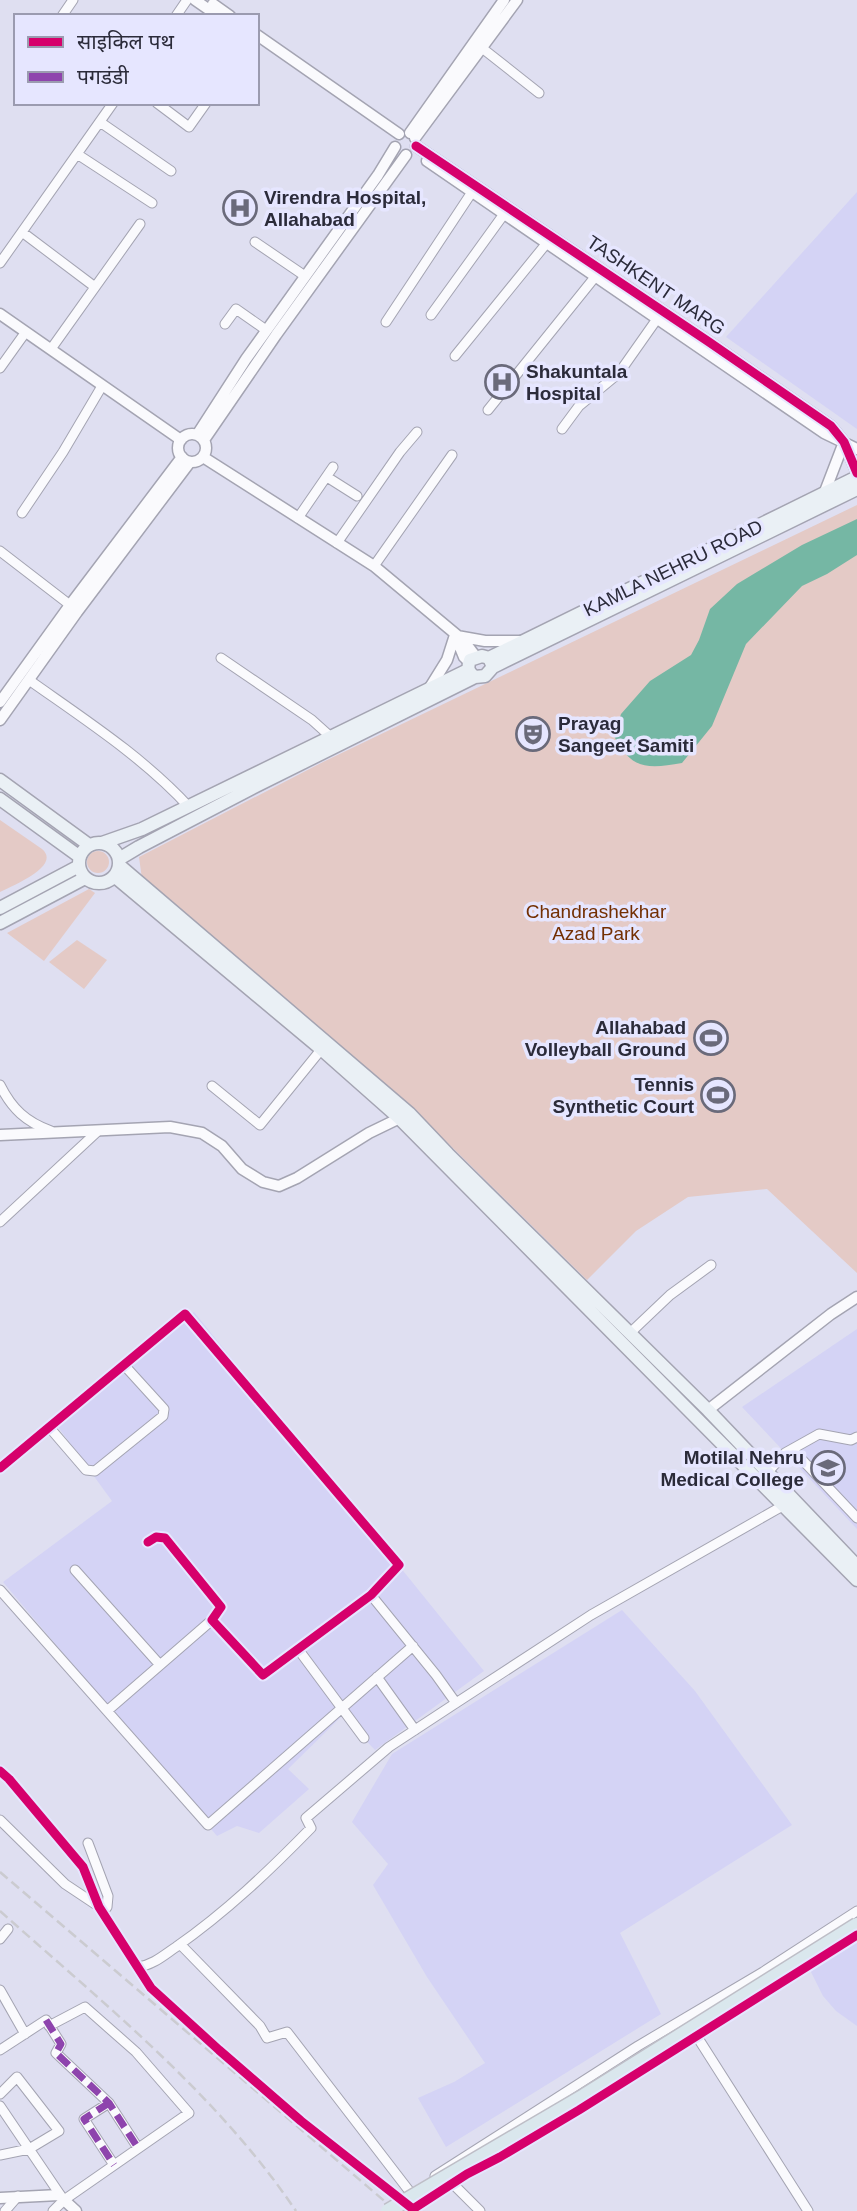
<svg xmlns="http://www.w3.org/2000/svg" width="857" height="2211" font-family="Helvetica,'Noto Sans Devanagari',sans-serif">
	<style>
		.built { fill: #d4d3f5 }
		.green { fill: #e4cac6 }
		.water { fill: #75b7a4 }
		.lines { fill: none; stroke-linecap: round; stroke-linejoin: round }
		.minor-casing { stroke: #a4a4b2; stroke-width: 11 }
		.tertiary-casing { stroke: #a4a4b2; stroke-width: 13 }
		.secondary-casing { stroke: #a4a4b2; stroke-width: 15 }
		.minor { stroke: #fafafd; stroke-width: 9 }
		.tertiary { stroke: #fafafd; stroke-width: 10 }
		.secondary { stroke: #eaf0f5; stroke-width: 12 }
		.rail { stroke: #cbcbd0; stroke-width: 2.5; stroke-dasharray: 10 5; stroke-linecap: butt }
		.primary-bridge-casing { stroke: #bebec7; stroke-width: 17; stroke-linecap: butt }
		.primary-bridge { stroke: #dae7ed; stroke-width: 14 }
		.quiet { stroke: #8e44ad; stroke-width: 7; stroke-dasharray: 14 7; stroke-linecap: butt }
		.cycleway-casing { stroke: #e6e6ff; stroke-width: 13 }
		.cycleway { stroke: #d6006c; stroke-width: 9 }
		.labels { text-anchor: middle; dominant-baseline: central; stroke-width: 7; stroke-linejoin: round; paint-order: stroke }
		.poi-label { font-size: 19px; font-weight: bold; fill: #2b2b3a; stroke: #e6e6ff; text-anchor: start }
		.street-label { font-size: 19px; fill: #2b2b3a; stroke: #e6e6ff }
		.park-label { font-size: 19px; fill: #732f03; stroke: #e6e6ff }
	</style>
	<rect width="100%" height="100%" fill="#dfdff1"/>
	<!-- built -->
	<path class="built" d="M857 192V429L726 337Z
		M194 1312 484 1671 375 1750 342 1716 288 1769 309 1789 259 1833 237 1826 217 1836 3 1582 112 1501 58 1427Z
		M857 1329V1529L742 1407Z
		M622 1610 695 1691 792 1825 620 1933 661 2014 446 2147 418 2098 454 2082 485 2063 427 1977 373 1885 388 1864 352 1822 392 1754Z
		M857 1937V2026L836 2011 823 1996 809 1968Z"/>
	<!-- green -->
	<path class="green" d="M857 505V1273L767 1189 688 1197 636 1231 587 1280 405 1101 142 879 139 857 323 762Z
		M0 820 42 849C62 866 12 886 0 892Z
		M87 862a11 11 0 1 1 22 0a11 11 0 1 1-22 0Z
		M89 889 95 893 44 961 7 933Z
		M77 940 107 960 84 989 49 962Z"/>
	<!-- water -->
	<path class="water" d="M857 519V555L827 574 802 586 746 644 712 726 682 763C648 769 631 770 614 736L621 714 650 681 691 655 699 640 710 609 737 584 802 545Z"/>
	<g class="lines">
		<!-- minor casing -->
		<g class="minor-casing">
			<path id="minor" d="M62 16 73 0
				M176 16 187 0
				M482 48 539 93
				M157 103 189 127 206 103
				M100 122 171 171
				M77 154 152 203
				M22 232 95 287
				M255 242 305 276
				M0 263 113 103
				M431 315 504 214
				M386 322 472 192
				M225 324 236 309 266 330
				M51 349 140 224
				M455 356 546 244
				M0 368 25 333
				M488 410 595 277
				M562 429 579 406 619 373 657 319
				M327 477 357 496
				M22 513 63 452 102 386
				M298 518 333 467
				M337 543 400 452 417 432
				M0 551 70 605
				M374 566 452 455
				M221 658 312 720 332 738
				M29 680C84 719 143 757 189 807
				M0 1085C12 1109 26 1122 51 1131
				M212 1086 260 1125 324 1046
				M0 1222 98 1131
				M630 1333 670 1295 711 1265
				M49 1427 86 1470 95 1471 163 1416 164 1409 124 1365
				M792 1449 857 1518
				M0 1468 185 1314 399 1565 371 1595 263 1675 212 1620 221 1607 165 1538 156 1537 148 1542
				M767 1473 785 1453 819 1434 851 1440 857 1437
				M75 1570 160 1665
				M0 1590 208 1825 413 1646
				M371 1595 436 1675 456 1703
				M298 1649 364 1738
				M377 1677 415 1730
				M107 1711 212 1620
				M0 1771 9 1779 83 1867 99 1907 151 1988 219 2050 301 2121 413 2209 467 2174 500 2157 579 2110 857 1935
				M0 1820 65 1884 98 1906
				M88 1843 108 1896 107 1907 103 1912
				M0 1939 8 1929
				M180 1944 260 2026 267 2038 287 2032 410 2192
				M138 1967C153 1965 164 1955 176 1947 226 1912 269 1871 311 1828L306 1818 389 1747 456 1703 591 1615 786 1504
				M0 1990 25 2034
				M49 2026 85 2007 136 2052 189 2113 64 2200 53 2211
				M696 2035 808 2211
				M0 2050 46 2020 61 2044 56 2053 109 2103 138 2148
				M0 2094 17 2077 59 2131 29 2149 0 2155
				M109 2103 84 2119 114 2165
				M0 2106 63 2199
				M435 2176 638 2046 763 1972 857 1911
				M453 2184 480 2211
				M5 2211 18 2196"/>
		</g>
		<!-- tertiary casing -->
		<g class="tertiary-casing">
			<path id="tertiary" d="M195 0 218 16
				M213 4 230 16
				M257 35 399 134
				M410 133 504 0
				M415 138 517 0
				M416 146 709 342 831 426 844 442 857 473
				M427 161 824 433 857 449
				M0 314 181 440
				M178 448a14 14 0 1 1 28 0a14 14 0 1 1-28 0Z
				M197 435 246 359 378 175 395 147
				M204 440 276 335 406 155
				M203 457 374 566 464 641 476 657
				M824 494 844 442
				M455 635 464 657 469 662
				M457 636 485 641H525
				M429 689 447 660 455 635
				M0 702 70 605 182 457
				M0 720 77 612 190 462
				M0 1135 170 1127 202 1133 222 1146 242 1169 263 1182 279 1186 297 1178 369 1133 404 1116
				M708 1410 831 1314 857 1297
				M0 2198 59 2195
				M64 2200 76 2211"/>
		</g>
		<!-- secondary casing -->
		<g class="secondary-casing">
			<path id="secondary" d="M482 656 489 658 493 667 485 676 475 677C468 672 467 668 470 660Z
				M489 658 857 477
				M493 667 857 489
				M0 780 89 845
				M0 799 80 857
				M79 863a20 20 0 1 1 40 0a20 20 0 1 1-40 0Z
				M102 843 142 829 468 670
				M119 859 139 847 256 786 475 677
				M119 865 409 1113 448 1154 708 1410 857 1566
				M114 876 321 1049 399 1118 857 1580
				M0 908 79 866
				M0 923 85 878"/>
		</g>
		<!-- minor -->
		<use href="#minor" class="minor"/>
		<!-- tertiary -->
		<use href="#tertiary" class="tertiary"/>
		<!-- secondary -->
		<use href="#secondary" class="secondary"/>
		<!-- rail -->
		<path class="rail" d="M0 1872 396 2211
			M0 1911C104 2004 217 2094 296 2211"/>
		<!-- primary-bridge casing -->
		<g class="primary-bridge-casing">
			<path id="primary-bridge" d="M388 2211 584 2096 857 1925"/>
		</g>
		<!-- primary-bridge -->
		<use href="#primary-bridge" class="primary-bridge"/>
		<!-- quiet -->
		<path class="quiet" d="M46 2020 61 2044 56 2053 109 2103 138 2148
			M109 2103 84 2119 114 2165"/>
		<!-- cycleway casing -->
		<g class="cycleway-casing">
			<path id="cycleway" d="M416 146 709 342 831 426 844 442 857 473
				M0 1468 185 1314 399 1565 371 1595 263 1675 212 1620 221 1607 165 1538 156 1537 148 1542
				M0 1771 9 1779 83 1867 99 1907 151 1988 219 2050 301 2121 413 2209 467 2174 500 2157 579 2110 857 1935"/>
		</g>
		<!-- cycleway -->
		<use href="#cycleway" class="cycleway"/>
	</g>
	<!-- icons -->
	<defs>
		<g id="hospital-ring" transform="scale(1.75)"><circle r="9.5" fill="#e6e6ff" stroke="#6a6a7a" stroke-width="1.5"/><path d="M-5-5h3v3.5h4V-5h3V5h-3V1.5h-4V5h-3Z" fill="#6a6a7a"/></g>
		<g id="theatre-ring" transform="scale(1.75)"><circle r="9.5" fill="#e6e6ff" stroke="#6a6a7a" stroke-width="1.5"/><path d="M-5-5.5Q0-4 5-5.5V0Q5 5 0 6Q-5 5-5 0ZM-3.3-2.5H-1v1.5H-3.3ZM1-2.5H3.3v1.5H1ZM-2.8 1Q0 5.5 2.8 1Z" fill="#6a6a7a"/></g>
		<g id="stadium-ring" transform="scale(1.75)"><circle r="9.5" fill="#e6e6ff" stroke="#6a6a7a" stroke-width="1.5"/><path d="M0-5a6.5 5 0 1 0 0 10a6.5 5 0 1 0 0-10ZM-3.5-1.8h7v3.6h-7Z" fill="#6a6a7a"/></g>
		<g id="university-ring" transform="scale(1.75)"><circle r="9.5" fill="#e6e6ff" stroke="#6a6a7a" stroke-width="1.5"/><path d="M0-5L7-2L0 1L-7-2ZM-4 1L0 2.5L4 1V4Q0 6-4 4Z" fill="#6a6a7a"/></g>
	</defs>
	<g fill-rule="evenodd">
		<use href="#hospital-ring" x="240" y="208"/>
		<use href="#hospital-ring" x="502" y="382"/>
		<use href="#theatre-ring" x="533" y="734"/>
		<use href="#stadium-ring" x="711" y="1038"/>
		<use href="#stadium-ring" x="718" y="1095"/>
		<use href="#university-ring" x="828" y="1468"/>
	</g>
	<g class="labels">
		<!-- poi labels -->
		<g class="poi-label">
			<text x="264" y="197">Virendra Hospital,<tspan x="264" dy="22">Allahabad</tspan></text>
			<text x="526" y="371">Shakuntala<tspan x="526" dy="22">Hospital</tspan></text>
			<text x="558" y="723">Prayag<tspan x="558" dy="22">Sangeet Samiti</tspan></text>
			<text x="686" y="1027" text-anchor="end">Allahabad<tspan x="686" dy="22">Volleyball Ground</tspan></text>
			<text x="694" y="1084" text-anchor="end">Tennis<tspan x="694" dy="22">Synthetic Court</tspan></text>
			<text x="804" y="1457" text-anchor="end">Motilal Nehru<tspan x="804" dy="22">Medical College</tspan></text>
		</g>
		<!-- street labels -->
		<g class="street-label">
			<text transform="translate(656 285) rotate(34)">TASHKENT MARG</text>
			<text transform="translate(673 568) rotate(-26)">KAMLA NEHRU ROAD</text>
		</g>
		<!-- park labels -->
		<g class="park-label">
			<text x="596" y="911">Chandrashekhar<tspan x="596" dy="22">Azad Park</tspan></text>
		</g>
	</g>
	<!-- legend -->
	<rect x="14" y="14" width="245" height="91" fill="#e6e6ff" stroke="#9b9bb0" stroke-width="2"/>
	<rect x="28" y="37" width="35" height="10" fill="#d6006c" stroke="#9b9bb0" stroke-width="2"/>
	<text x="77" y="49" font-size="21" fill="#2b2b3a">साइकिल पथ</text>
	<rect x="28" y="72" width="35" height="10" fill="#8e44ad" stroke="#9b9bb0" stroke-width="2"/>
	<text x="77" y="84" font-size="21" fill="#2b2b3a">पगडंडी</text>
</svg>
